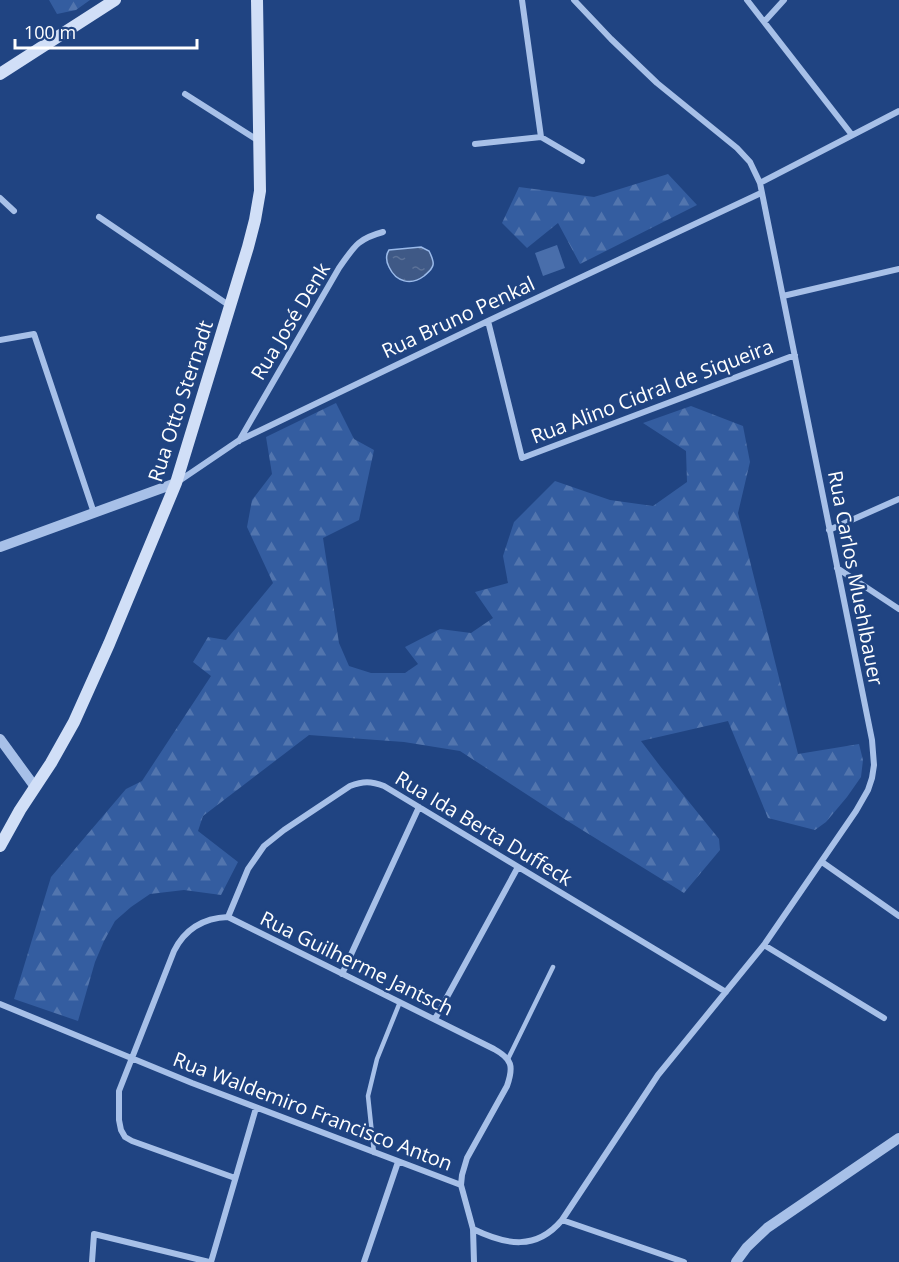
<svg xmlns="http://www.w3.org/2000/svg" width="899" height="1262" font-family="'Open Sans',sans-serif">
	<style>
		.forest { fill: url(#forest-firs) }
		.water { fill: url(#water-ripples); stroke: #9abaea; stroke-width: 1.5 }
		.building { fill: #496eab }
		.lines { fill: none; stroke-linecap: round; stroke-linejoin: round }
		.service { stroke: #a7c0e8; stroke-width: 4.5 }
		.minor { stroke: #a7c0e8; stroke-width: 6 }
		.tertiary { stroke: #a7c0e8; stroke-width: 10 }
		.secondary { stroke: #d1dff7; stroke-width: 12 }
		.labels { text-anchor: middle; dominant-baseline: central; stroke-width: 5; stroke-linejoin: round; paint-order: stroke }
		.street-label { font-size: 20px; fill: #fff; stroke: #204482 }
	</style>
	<defs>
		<pattern id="forest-firs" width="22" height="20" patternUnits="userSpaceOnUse" patternTransform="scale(1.5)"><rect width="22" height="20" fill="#345da0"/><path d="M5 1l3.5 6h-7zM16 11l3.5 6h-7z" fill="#5275ae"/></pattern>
		<pattern id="water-ripples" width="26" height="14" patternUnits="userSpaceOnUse" patternTransform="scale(1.5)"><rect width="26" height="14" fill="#3f5986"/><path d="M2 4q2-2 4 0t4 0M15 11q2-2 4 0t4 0" fill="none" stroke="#5c7298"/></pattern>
	</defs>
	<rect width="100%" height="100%" fill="#204482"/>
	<!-- forest -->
	<path class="forest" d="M49 0H90L76 10 57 14Z
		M668 174 697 205 580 264 558 223 527 248 502 223 519 187 594 197Z
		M336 403 354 439 374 450 359 520 323 538 339 643 349 666 371 673H405L418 664 405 647 440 629 471 633 493 618 475 592 508 583 503 556 514 522 555 481 610 500 653 506 687 482 686 451 643 423 691 406 743 426 750 462 738 513 798 754 859 744 863 760 861 777 847 797 826 822 815 830 768 818 728 721 641 741 660 766 719 839 720 850 684 893 566 820 460 751 404 742 309 735 203 816 198 831 238 862 221 895 184 890 150 894 131 907 115 921 104 941 95 962 78 1021 14 999 51 877 126 789 142 781 211 676 193 662 208 637 226 640 273 583 247 527 252 500 272 474 266 437Z"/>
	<!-- water -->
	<path class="water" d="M421 247 429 251C431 255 434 261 433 265 432 270 427 273 424 276 411 286 396 282 389 267 386 261 385 256 389 250Z"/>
	<!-- building -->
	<path class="building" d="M557 245 565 268 543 276 535 253Z"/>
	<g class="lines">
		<!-- service -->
		<path class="service" d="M508 1059 553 967
			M374 1153 368 1096 377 1059 400 1002"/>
		<!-- minor -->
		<path class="minor" d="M522 0 541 137
			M747 0 852 135
			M764 22 784 0
			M185 94 259 141
			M475 144 541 137 582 161
			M760 183 899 111
			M0 198 14 211
			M99 217 230 306
			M783 296 899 269
			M488 321 522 458 795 355
			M0 340 34 334 94 513
			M239 441 339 268C354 247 357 239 383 232
			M179 481 238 441 488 321 761 193
			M829 530 899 499
			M837 568 899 609
			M822 862 899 916
			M228 917 248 869 264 846 284 830 350 786C363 781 371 781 384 786L726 992
			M764 945 884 1018
			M342 974 419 807
			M0 1004 192 1083 461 1185 473 1229 474 1262
			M435 1019 518 867
			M235 1178 132 1141 125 1137 121 1130 119 1120V1091L174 951C185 929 204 918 228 917L494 1049C512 1059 514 1066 507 1086L467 1158 462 1175 461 1185
			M562 1220 684 1262
			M473 1229C506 1245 536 1251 562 1220L658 1075 764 945 856 811 868 790 872 778 874 765 872 740 760 183 750 162 737 148 657 83 611 39 574 0
			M92 1262 94 1234 209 1262
			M211 1262 256 1108
			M364 1262 398 1162"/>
		<!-- tertiary -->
		<path class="tertiary" d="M0 547 176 483
			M0 739 35 787
			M736 1262 747 1247 767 1228 899 1138"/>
		<!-- secondary -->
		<path class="secondary" d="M0 74 115 0
			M0 846 20 810 51 763 74 722 109 644 176 483 248 247 255 220 260 191 257 0"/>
	</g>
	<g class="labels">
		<!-- street labels -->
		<g class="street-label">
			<text transform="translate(458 317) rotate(-25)">Rua Bruno Penkal</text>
			<text transform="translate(290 321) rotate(-59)">Rua José Denk</text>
			<text transform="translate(652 391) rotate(-21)">Rua Alino Cidral de Siqueira</text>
			<text transform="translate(180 401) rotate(-72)">Rua Otto Sternadt</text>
			<text transform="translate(856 578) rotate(79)">Rua Carlos Muehlbauer</text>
			<text transform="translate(484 828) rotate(31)">Rua Ida Berta Duffeck</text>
			<text transform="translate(357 963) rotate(26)">Rua Guilherme Jantsch</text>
			<text transform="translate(313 1111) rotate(21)">Rua Waldemiro Francisco Anton</text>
		</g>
	</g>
	<!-- scale -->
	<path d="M15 39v9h182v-9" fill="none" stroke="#ffffff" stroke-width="3"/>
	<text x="24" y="39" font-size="18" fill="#ffffff" stroke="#204482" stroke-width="4.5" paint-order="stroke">100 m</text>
</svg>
